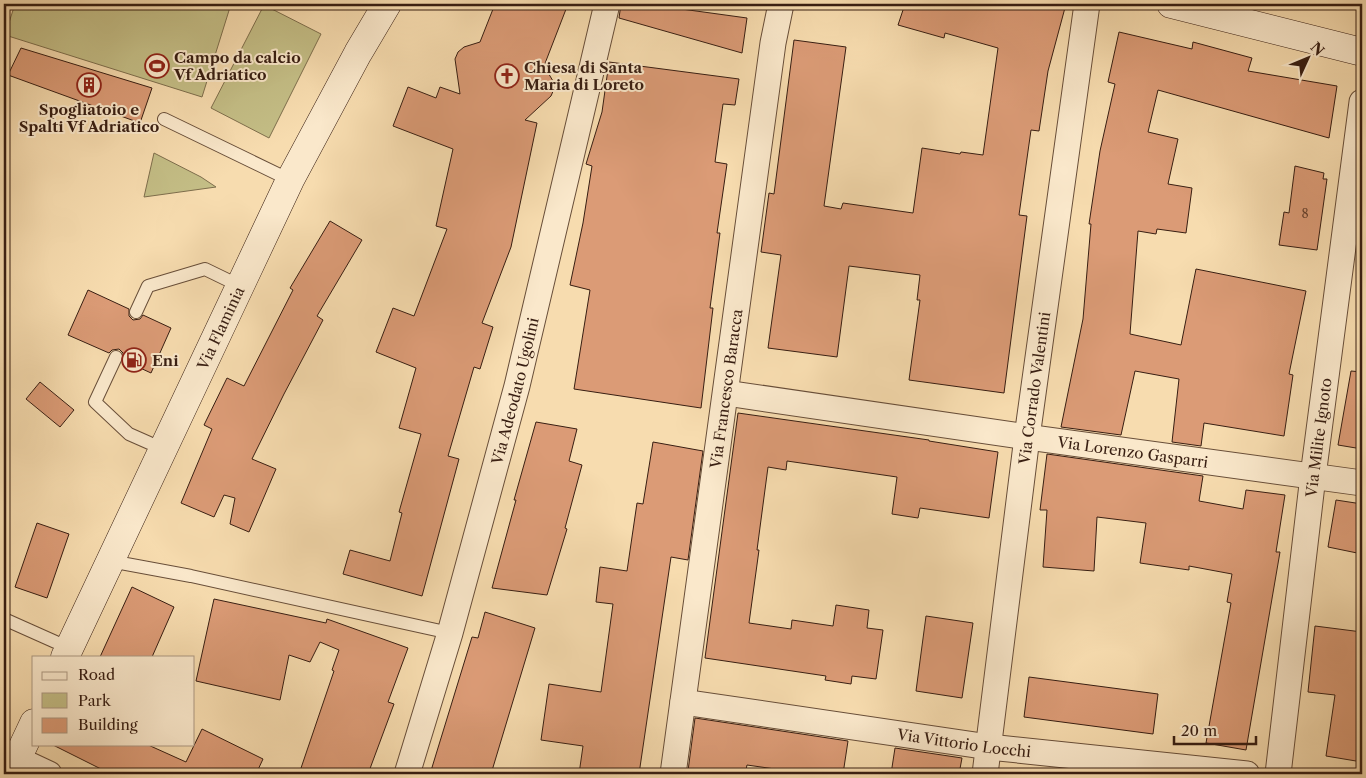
<svg xmlns="http://www.w3.org/2000/svg" width="1366" height="778" font-family="'Libre Caslon Text',serif">
	<style>
		.green { fill: #c4be86; stroke: #7e6e4c }
		.building { fill: #db9b76; stroke: #381e12 }
		.lines { fill: none; stroke-linecap: round; stroke-linejoin: round }
		.lane-casing { stroke: #684e39; stroke-width: 14 }
		.street-casing { stroke: #684e39; stroke-width: 27 }
		.secondary-casing { stroke: #381e12; stroke-width: 29 }
		.lane { stroke: #fae8cb; stroke-width: 12 }
		.street { stroke: #fae8cb; stroke-width: 25 }
		.secondary { stroke: #fae8cb; stroke-width: 28 }
		.labels { text-anchor: middle; dominant-baseline: central; stroke-width: 4; stroke-linejoin: round; paint-order: stroke }
		.number-label { font-size: 12px; fill: #613d2b }
		.poi-label { font-size: 15px; font-weight: bold; fill: #381e12; stroke: #fae8cb; text-anchor: start }
		.street-label { font-size: 15px; fill: #381e12; stroke: #fae8cb }
	</style>
	<rect width="100%" height="100%" fill="#f7dcaf"/>
	<filter id="stains"><feTurbulence type="fractalNoise" baseFrequency=".004" numOctaves="4"/><feColorMatrix values="0 0 0 0 .2 0 0 0 0 .09 0 0 0 0 .02 0 0 0 .5 -.17"/></filter>
	<radialGradient id="worn" r=".72"><stop offset=".6" stop-color="#630" stop-opacity="0"/><stop offset="1" stop-color="#630" stop-opacity=".3"/></radialGradient>
	<!-- green -->
	<path class="green" d="M15 4H231L202 97 5 35Z
		M264 5 321 34 269 138 211 108Z
		M154 153 201 177 216 187 144 197Z"/>
	<!-- building -->
	<path class="building" d="M495 4H568L544 66 553 81 554 89 551 96 525 120 537 123 511 247 482 323 493 327 480 369 474 367 448 456 459 459 422 596 343 574 350 550 390 561 402 513 399 512 421 434 399 428 416 368 376 352 393 308 414 316 447 229 436 226 453 149 393 126 408 87 436 98 440 87 460 94 455 59 458 52 464 47 480 42Z
		M621 4H668L667 7 747 18 742 53 619 18Z
		M905 4H1066L1048 71 1039 131 1031 130 1019 215 1027 216 1004 393 909 380 920 300H917L920 275 849 266 837 357 768 348 781 255 761 252 769 193 774 194 794 40 846 47 824 206 841 209 843 203 913 213 922 148 960 154 961 152 983 155 998 48 945 33 944 38 898 25Z
		M1119 32 1192 49 1193 42 1252 58 1248 71 1337 86 1329 138 1158 90 1148 132 1178 139 1168 184 1192 188 1186 233 1157 229 1156 234 1138 231 1130 334 1181 345 1196 269 1306 291 1289 374 1293 375 1284 436 1204 423 1201 446 1172 442 1179 379 1135 371 1121 435 1061 427 1083 319 1091 224H1089L1100 151 1115 84 1108 82Z
		M21 48 152 88 140 123 8 75Z
		M609 62 739 79 735 105 723 104 715 162 727 164 717 233H720L710 308H713L701 408 574 389 590 290 570 285 583 223 592 166 586 164 602 112Z
		M1295 166 1324 173 1323 179H1327L1317 250 1279 245 1284 212 1289 213Z
		M330 221 362 240 317 316 323 320 284 394 252 459 276 469 249 532 230 524 235 498 224 495 214 517 181 503 212 429 204 425 227 378 244 386 293 290 290 288Z
		M88 290 129 309V316L133 320 140 319 143 315 171 328 151 373 123 360V353L119 349 112 350 109 353 68 335Z
		M1351 371 1362 372V449L1338 445Z
		M40 382 74 410 60 427 26 399Z
		M738 413 929 440V441L998 452 989 518 920 508 918 518 892 514 897 477 787 461 786 470 768 467 757 550H759L749 623 791 629 792 620 833 626 836 605 869 610 867 628 883 630 876 679 852 676 851 684 825 680 826 676 705 658Z
		M536 422 577 429 569 461 582 465 565 528 567 529 547 595 492 588 516 500H514Z
		M653 442 703 451 688 560 671 557 639 774H579L583 746 541 740 549 684 601 692 613 604 596 602 600 567 627 571 637 503 643 504Z
		M1047 454 1203 476 1199 501 1243 509 1246 490 1285 495 1276 552H1280L1246 750 1206 743 1231 603 1227 602 1232 574 1189 566V570L1140 563 1146 523 1097 517 1094 571 1043 567 1047 510H1040Z
		M1336 500 1362 504V554L1328 547Z
		M37 523 69 534 47 598 15 587Z
		M132 587 174 607 152 657H100Z
		M214 599 326 623 327 619 408 648 388 702 394 704 368 774H299L334 671 332 670 339 650 320 642 310 662 289 655 280 700 196 681Z
		M485 612 535 628 491 774H430L472 637 478 638Z
		M926 616 973 623 962 698 916 691Z
		M1315 626 1362 632V665L1358 704 1362 705V762L1326 756 1335 695 1308 692Z
		M1029 677 1158 694 1153 734 1024 717Z
		M695 718 848 741 843 774H796V772L747 765 745 774H712L688 771Z
		M202 729 263 759 256 774H111L51 744H146L186 762Z
		M895 748 962 758 959 774H891Z"/>
	<g class="lines">
		<!-- lane casing -->
		<g class="lane-casing">
			<path id="lane" d="M164 119 290 180
				M136 312 148 286 205 269 240 286
				M116 357 95 402 129 434 163 449
				M110 561 191 576 450 633
				M4 619 69 648"/>
		</g>
		<!-- street casing -->
		<g class="street-casing">
			<g id="street">
				<path id="s1" d="M726 393 1027 437 1362 483"/>
				<path id="s2" d="M683 702 989 747 1247 774"/>
				<path d="M17 759 49 774"/>
				<path id="s3" d="M407 774 450 633 517 386 607 4"/>
				<path id="s4" d="M673 774 773 43 781 4"/>
				<path id="s5" d="M985 774 1027 437 1087 4"/>
				<path id="s6" d="M1278 774 1313 476 1362 102"/>
			</g>
		</g>
		<!-- secondary casing -->
		<g class="secondary-casing">
			<g id="secondary">
				<path d="M1171 4 1362 52"/>
				<path id="s7" d="M65 657 290 180 358 53 387 4"/>
				<path d="M10 774 34 723"/>
			</g>
		</g>
		<!-- lane -->
		<use href="#lane" class="lane"/>
		<!-- street -->
		<use href="#street" class="street"/>
		<!-- secondary -->
		<use href="#secondary" class="secondary"/>
	</g>
	<!-- icons -->
	<defs>
		<g id="stadium-ring" transform="scale(1.25)"><circle r="9.5" fill="#fae8cb" stroke="#8f2418" stroke-width="1.5"/><path d="M0-5a6.5 5 0 1 0 0 10a6.5 5 0 1 0 0-10ZM-3.5-1.8h7v3.6h-7Z" fill="#8f2418"/></g>
		<g id="church-ring" transform="scale(1.25)"><circle r="9.5" fill="#fae8cb" stroke="#8f2418" stroke-width="1.5"/><path d="M-1.2-6h2.4v3.5h3.3v2.4h-3.3V6h-2.4V-.1h-3.3v-2.4h3.3Z" fill="#8f2418"/></g>
		<g id="building-ring" transform="scale(1.25)"><circle r="9.5" fill="#fae8cb" stroke="#8f2418" stroke-width="1.5"/><path d="M-4-6H4V6H1V3H-1V6H-4ZM-2.5-4.3h1.7v1.8h-1.7ZM.8-4.3h1.7v1.8H.8ZM-2.5-1h1.7V.8h-1.7ZM.8-1h1.7V.8H.8Z" fill="#8f2418"/></g>
		<g id="fuel-ring" transform="scale(1.25)"><circle r="9.5" fill="#fae8cb" stroke="#8f2418" stroke-width="1.5"/><path d="M-5.5-6h7V0h2V4h1.3V-2.5L3-4.5l.8-.8L6-3V5H2.5V1h-1V6h-7ZM-4.2-4.7v3.2H.2V-4.7Z" fill="#8f2418"/></g>
	</defs>
	<g fill-rule="evenodd">
		<use href="#stadium-ring" x="157" y="66"/>
		<use href="#church-ring" x="507" y="76"/>
		<use href="#building-ring" x="89" y="85"/>
		<use href="#fuel-ring" x="134" y="360"/>
	</g>
	<g class="labels">
		<!-- number labels -->
		<g class="number-label">
			<text x="1305" y="213">8</text>
		</g>
		<!-- poi labels -->
		<g class="poi-label">
			<text x="174" y="57">Campo da calcio<tspan x="174" dy="17">Vf Adriatico</tspan></text>
			<text x="524" y="67">Chiesa di Santa<tspan x="524" dy="17">Maria di Loreto</tspan></text>
			<text x="89" y="109" text-anchor="middle">Spogliatoio e<tspan x="89" dy="17">Spalti Vf Adriatico</tspan></text>
			<text x="152" y="360">Eni</text>
		</g>
		<!-- street labels -->
		<g class="street-label">
			<text stroke="none"><textPath href="#s7" startOffset="364">Via Flaminia</textPath></text>
			<text stroke="none"><textPath href="#s4" startOffset="389">Via Francesco Baracca</textPath></text>
			<text stroke="none"><textPath href="#s5" startOffset="389">Via Corrado Valentini</textPath></text>
			<text stroke="none"><textPath href="#s3" startOffset="398">Via Adeodato Ugolini</textPath></text>
			<text stroke="none"><textPath href="#s6" startOffset="339">Via Milite Ignoto</textPath></text>
			<text stroke="none"><textPath href="#s1" startOffset="411">Via Lorenzo Gasparri</textPath></text>
			<text stroke="none"><textPath href="#s2" startOffset="284">Via Vittorio Locchi</textPath></text>
		</g>
	</g>
	<!-- margin -->
	<rect width="1366" height="778" fill="none" stroke="#f7dcaf" stroke-width="20"/>
	<rect x="5" y="5" width="1356" height="768" fill="none" stroke="#381e12" stroke-width="2.5"/>
	<rect x="10" y="10" width="1346" height="758" fill="none" stroke="#381e12"/>
	<!-- legend -->
	<rect x="32" y="656" width="162" height="90" fill="#fae8cb" stroke="#ac9781"/>
	<rect x="42" y="672" width="25" height="8" fill="#fae8cb" stroke="#ac9781"/>
	<text x="78" y="680" font-size="15" fill="#381e12">Road</text>
	<rect x="42" y="693" width="25" height="15" fill="#c4be86" stroke="#ac9781"/>
	<text x="78" y="706" font-size="15" fill="#381e12">Park</text>
	<rect x="42" y="718" width="25" height="15" fill="#db9b76" stroke="#ac9781"/>
	<text x="78" y="730" font-size="15" fill="#381e12">Building</text>
	<!-- north arrow -->
	<g transform="translate(1308 58) rotate(46)" stroke="#fae8cb" stroke-width="4" paint-order="stroke">
	<path d="M0-4L9 19L0 12L-9 19Z" fill="#381e12"/>
	<text y="-8" font-size="14" font-weight="bold" text-anchor="middle" fill="#381e12">N</text>
	</g>
	<!-- scale -->
	<path d="M1174 736v8h82v-8" fill="none" stroke="#381e12" stroke-width="2.5"/>
	<text x="1181" y="736" font-size="15" fill="#381e12" stroke="#fae8cb" stroke-width="4" paint-order="stroke">20 m</text>
	<rect width="100%" height="100%" filter="url(#stains)"/>
	<rect width="100%" height="100%" fill="url(#worn)"/>
</svg>
